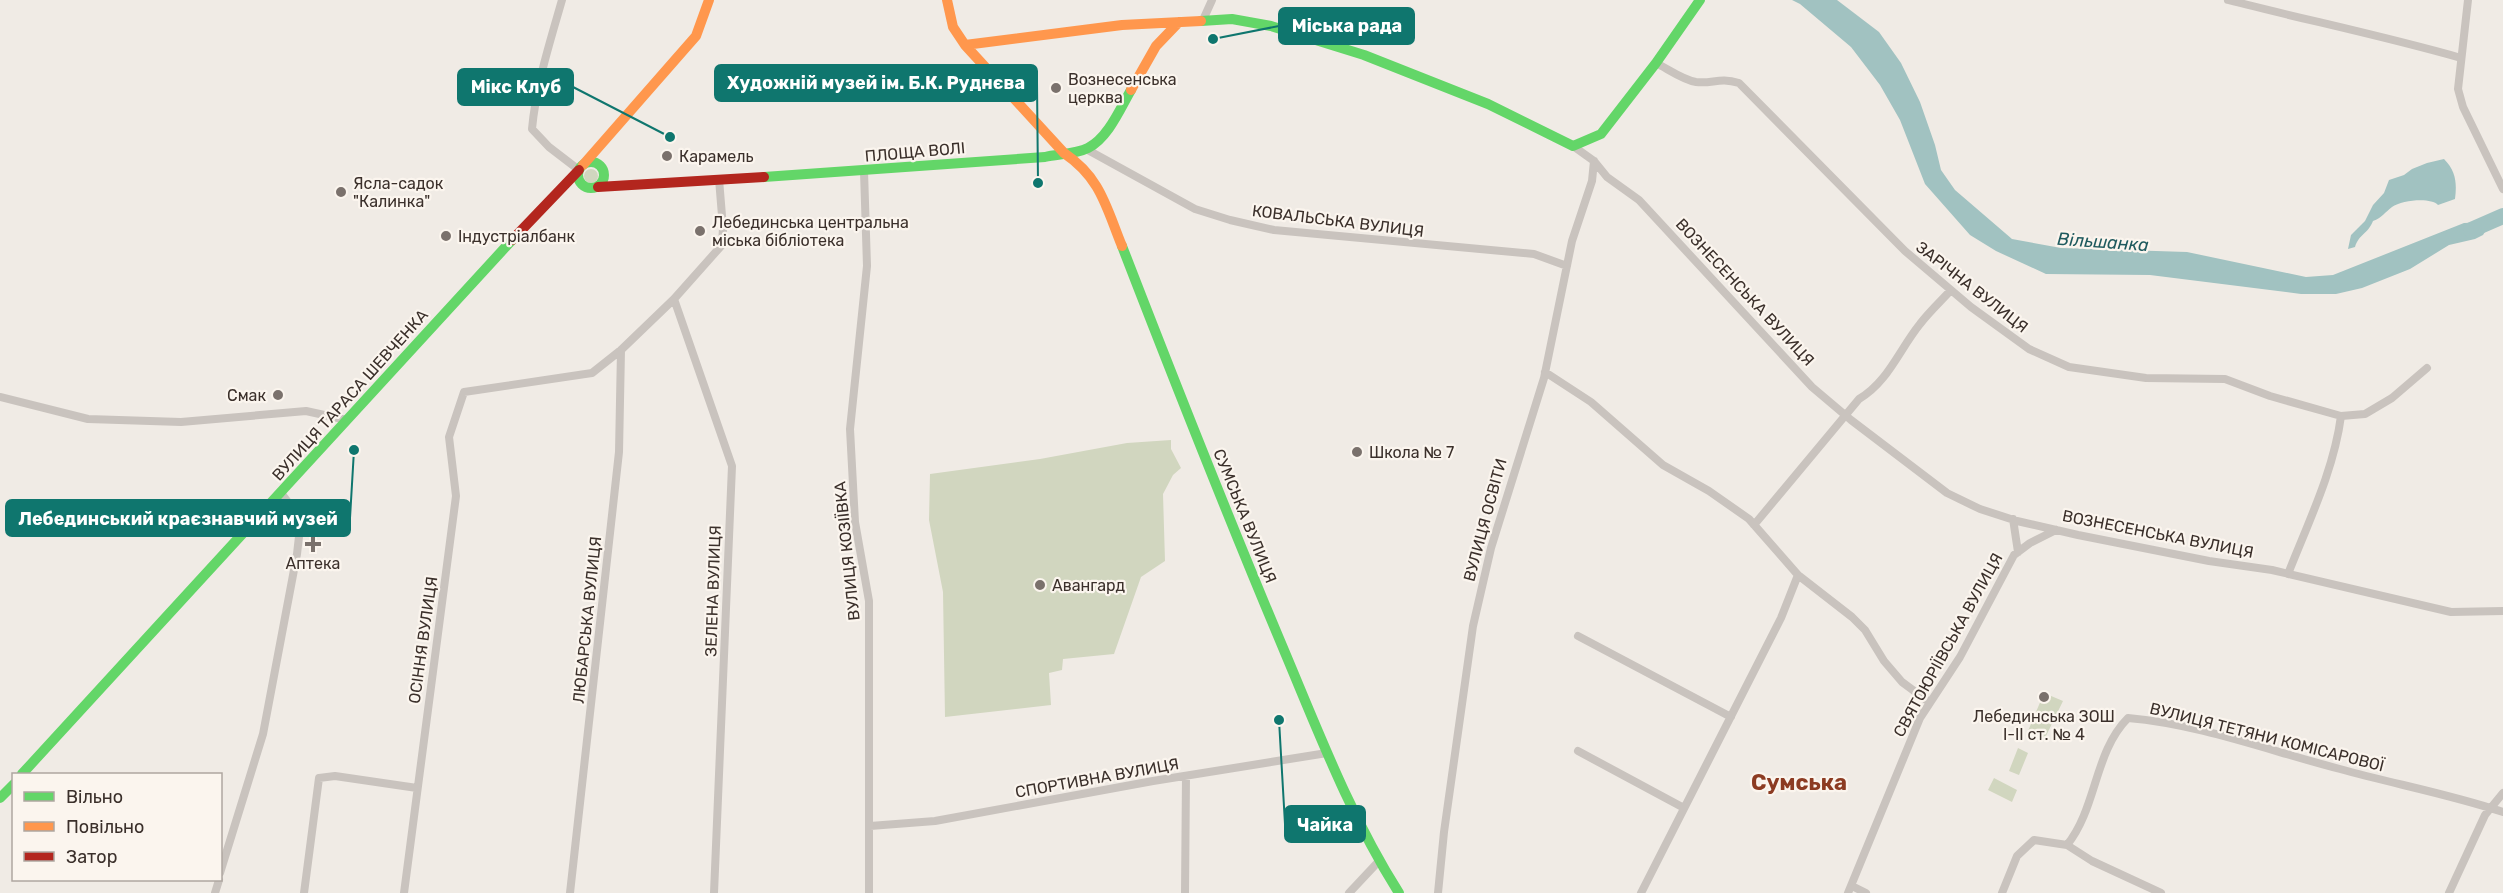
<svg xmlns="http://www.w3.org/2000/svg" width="2503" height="893" font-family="Rubik,sans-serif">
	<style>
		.green { fill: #d1d6bf }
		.water { fill: #a1c2c1 }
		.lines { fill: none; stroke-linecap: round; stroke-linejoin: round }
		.river { stroke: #a1c2c1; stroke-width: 16 }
		.street { stroke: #c9c3be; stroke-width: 8 }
		.fast { stroke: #63d668; stroke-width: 10 }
		.slow { stroke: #ff974d; stroke-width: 10 }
		.jam { stroke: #b3261e; stroke-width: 10 }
		.poi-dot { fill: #7a716c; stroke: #fbf5ee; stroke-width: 2 }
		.labels { text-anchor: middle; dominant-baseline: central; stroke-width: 4.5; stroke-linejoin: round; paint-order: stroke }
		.poi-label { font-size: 16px; fill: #3b302b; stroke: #fbf5ee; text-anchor: start }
		.street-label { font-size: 16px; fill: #3b302b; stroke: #fbf5ee }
		.water-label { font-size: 18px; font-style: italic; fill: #1f5a5e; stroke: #fbf5ee }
		.district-label { font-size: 22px; font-weight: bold; fill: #8c3b22; stroke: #fbf5ee }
		.leader { fill: none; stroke: #0f766e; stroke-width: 2 }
		.callout-dot { fill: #0f766e; stroke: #fbf5ee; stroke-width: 2 }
		.callout { fill: #0f766e; stroke: #0f766e; stroke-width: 2 }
		.callout-label { font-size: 18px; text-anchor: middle; font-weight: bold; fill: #fff }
	</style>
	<rect width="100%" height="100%" fill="#f0ebe5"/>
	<!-- green -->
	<path class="green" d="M584 176a7 7 0 1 1 14 0a7 7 0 1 1-14 0Z
		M1171 440V449L1181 468 1173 475 1163 494 1165 561 1141 577 1114 654 1063 659 1062 670 1049 673 1051 705 945 717 943 592 929 520 930 474 1040 459 1127 443Z
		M2044 693 2063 701 2045 738 2028 731Z
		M2018 748 2028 753 2019 775 2009 771Z
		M1994 778 2017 790 2012 802 1988 790Z"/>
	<!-- water -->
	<path class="water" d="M1792 0H1837L1879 32 1901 63 1920 102 1935 145 1941 170 1955 190 2012 239 2061 248 2187 252 2306 277 2333 275 2464 223 2491 222 2483 235 2475 239 2449 245 2410 269 2362 288 2336 294H2301L2150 275 2046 274 1996 251 1970 235 1925 184 1900 120 1880 85 1851 47 1800 4Z
		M2444 159C2456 171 2457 183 2455 199L2438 205C2431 197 2402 200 2392 207 2385 212 2382 218 2373 221 2368 234 2359 234 2355 247L2348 249 2351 235 2365 221 2373 205 2384 193 2389 180 2404 175 2412 169 2427 163Z"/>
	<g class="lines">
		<!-- river -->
		<path class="river" d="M2471 230 2503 216"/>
		<!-- street -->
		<path class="street" d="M562 0C550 42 536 85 532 129L549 147 579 170
			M2228 0C2306 20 2384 36 2461 58
			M2468 0 2458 89 2463 107 2503 189
			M1203 20 1212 0
			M1656 63C1668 69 1683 80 1696 82 1713 84 1719 77 1739 83L1905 251 1971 307 2029 349 2069 367 2146 378 2225 379 2270 396 2341 416 2365 414 2392 398 2427 368
			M1573 146 1594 161 1607 177 1639 200 1812 387 1851 420 1947 493 1980 509 2017 521 2078 535 2209 561 2272 570 2451 612 2503 611
			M1086 149 1195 209 1230 220 1274 230 1534 254 1567 266
			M864 171 867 266 850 429 855 522 869 601V893
			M674 299 732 466 714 893
			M1545 372 1591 402 1663 465 1709 491 1749 519 1798 575 1852 617 1865 630 1884 661 1902 682 1929 702
			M0 397 88 419 181 422 306 411 347 420
			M2013 519 2018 552
			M1754 525 1859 399C1888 382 1899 350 1920 324 1929 312 1941 301 1951 290
			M2288 574C2308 523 2334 470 2341 416
			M1578 636 1731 717
			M1578 751 1684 808
			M870 826 935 821 1153 781 1327 753
			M2067 845C2097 808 2094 752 2128 718 2200 724 2270 751 2340 769 2394 784 2449 794 2503 812
			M220 873 263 734 297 554 301 519 281 493
			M1852 886 1866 893
			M215 893 219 880
			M304 893 319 778 335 776 417 788
			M404 893 456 496 449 437 464 392 592 373 621 350 674 299 722 245 723 228 719 179
			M570 893 619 452 621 350
			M1185 893 1186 776
			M1349 893 1379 861
			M1438 893 1444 832 1473 626 1491 548 1544 378 1572 241 1592 181 1594 161
			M1641 893 1781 618 1798 575
			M1848 893 1920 718 1960 657 2014 555 2030 543 2056 530
			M2002 893 2017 856 2034 840 2067 845 2092 861 2161 893
			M2449 893 2485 815 2503 793"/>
		<!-- fast -->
		<path class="fast" d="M1201 21 1232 19 1271 26 1364 55 1488 104 1573 146 1601 134 1656 63 1700 0
			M578 175a13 13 0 1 1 26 0a13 13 0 1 1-26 0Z
			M764 177 1045 157C1058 154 1076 154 1088 148 1108 138 1120 109 1131 90
			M1122 246C1175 383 1229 520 1286 655 1320 736 1352 819 1399 893
			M22 774 512 240
			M0 798 14 784"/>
		<!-- slow -->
		<path class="slow" d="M947 0 953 27 965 45 1064 153C1101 178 1106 207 1122 246
			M965 45 1122 25 1201 21
			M1131 90 1156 46 1179 22
			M583 165 696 36 709 0"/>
		<!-- jam -->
		<path class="jam" d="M598 187 764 177
			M512 240 579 170"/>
	</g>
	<!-- markers -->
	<g class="poi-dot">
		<circle cx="1056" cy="88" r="6"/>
		<circle cx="667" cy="156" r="6"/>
		<circle cx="341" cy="192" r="6"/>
		<circle cx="700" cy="231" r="6"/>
		<circle cx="446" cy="236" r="6"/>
		<circle cx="278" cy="395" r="6"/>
		<circle cx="1357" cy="452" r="6"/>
		<path d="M310 535h6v6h6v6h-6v6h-6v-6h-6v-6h6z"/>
		<circle cx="1040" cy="585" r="6"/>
		<circle cx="2044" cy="697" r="6"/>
	</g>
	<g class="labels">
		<!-- poi labels -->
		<g class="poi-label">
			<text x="1068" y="79">Вознесенська<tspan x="1068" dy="18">церква</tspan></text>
			<text x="679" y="156">Карамель</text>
			<text x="353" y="183">Ясла-садок<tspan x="353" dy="18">"Калинка"</tspan></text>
			<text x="712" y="222">Лебединська центральна<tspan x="712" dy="18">міська бібліотека</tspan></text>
			<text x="458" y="236">Індустріалбанк</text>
			<text x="266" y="395" text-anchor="end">Смак</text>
			<text x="1369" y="452">Школа № 7</text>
			<text x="313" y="563" text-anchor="middle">Аптека</text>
			<text x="1052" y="585">Авангард</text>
			<text x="2044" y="716" text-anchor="middle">Лебединська ЗОШ<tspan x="2044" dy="18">І-ІІ ст. № 4</tspan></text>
		</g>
		<!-- street labels -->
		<g class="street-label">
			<text transform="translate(915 152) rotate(-5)">ПЛОЩА ВОЛІ</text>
			<text transform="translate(1338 221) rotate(7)">КОВАЛЬСЬКА ВУЛИЦЯ</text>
			<text transform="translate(1972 287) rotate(38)">ЗАРІЧНА ВУЛИЦЯ</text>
			<text transform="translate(1745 292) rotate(47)">ВОЗНЕСЕНСЬКА ВУЛИЦЯ</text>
			<text transform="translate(350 395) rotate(-48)">ВУЛИЦЯ ТАРАСА ШЕВЧЕНКА</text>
			<text transform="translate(1245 516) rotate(68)">СУМСЬКА ВУЛИЦЯ</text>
			<text transform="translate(1485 520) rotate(-75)">ВУЛИЦЯ ОСВІТИ</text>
			<text transform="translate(2158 534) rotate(11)">ВОЗНЕСЕНСЬКА ВУЛИЦЯ</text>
			<text transform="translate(847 551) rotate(-96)">ВУЛИЦЯ КОЗІЇВКА</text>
			<text transform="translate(713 591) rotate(-88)">ЗЕЛЕНА ВУЛИЦЯ</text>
			<text transform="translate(587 620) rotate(-84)">ЛЮБАРСЬКА ВУЛИЦЯ</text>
			<text transform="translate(423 640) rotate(-82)">ОСІННЯ ВУЛИЦЯ</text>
			<text transform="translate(1948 645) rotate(-61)">СВЯТОЮРІЇВСЬКА ВУЛИЦЯ</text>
			<text transform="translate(2267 737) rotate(14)">ВУЛИЦЯ ТЕТЯНИ КОМІСАРОВОЇ</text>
			<text transform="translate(1097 778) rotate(-10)">СПОРТИВНА ВУЛИЦЯ</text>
		</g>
		<!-- water labels -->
		<g class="water-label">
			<text transform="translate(2103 242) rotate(4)">Вільшанка</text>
		</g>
		<!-- district labels -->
		<g class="district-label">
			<text x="1799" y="782">Сумська</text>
		</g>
	</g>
	<!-- callouts -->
	<path class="leader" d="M1213 39L1279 26M1038 183L1037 83M670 137L573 87M354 450L350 518M1279 720L1285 824"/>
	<g class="callout-dot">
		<circle cx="1213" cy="39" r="6"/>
		<circle cx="1038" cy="183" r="6"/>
		<circle cx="670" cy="137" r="6"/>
		<circle cx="354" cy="450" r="6"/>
		<circle cx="1279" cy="720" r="6"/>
	</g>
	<g class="callout">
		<rect x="1279" y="8" width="135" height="36" rx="6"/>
		<rect x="715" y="65" width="322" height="36" rx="6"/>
		<rect x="458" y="69" width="115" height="36" rx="6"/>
		<rect x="6" y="500" width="344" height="36" rx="6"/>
		<rect x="1285" y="806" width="80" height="36" rx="6"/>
	</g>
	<g class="callout-label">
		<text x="1347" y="32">Міська рада</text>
		<text x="876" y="89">Художній музей ім. Б.К. Руднєва</text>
		<text x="516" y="93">Мікс Клуб</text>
		<text x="178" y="525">Лебединський краєзнавчий музей</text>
		<text x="1325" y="831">Чайка</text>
	</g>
	<!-- legend -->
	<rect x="12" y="773" width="210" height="108" fill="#fbf5ee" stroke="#aea6a0" stroke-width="1.5"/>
	<rect x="24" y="792" width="30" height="9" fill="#63d668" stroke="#aea6a0" stroke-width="1.5"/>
	<text x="66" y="803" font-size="18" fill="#3b302b">Вільно</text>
	<rect x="24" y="822" width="30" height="9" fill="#ff974d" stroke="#aea6a0" stroke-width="1.5"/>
	<text x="66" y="833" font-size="18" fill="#3b302b">Повільно</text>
	<rect x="24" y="852" width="30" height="9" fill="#b3261e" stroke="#aea6a0" stroke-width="1.5"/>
	<text x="66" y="863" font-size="18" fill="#3b302b">Затор</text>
</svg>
